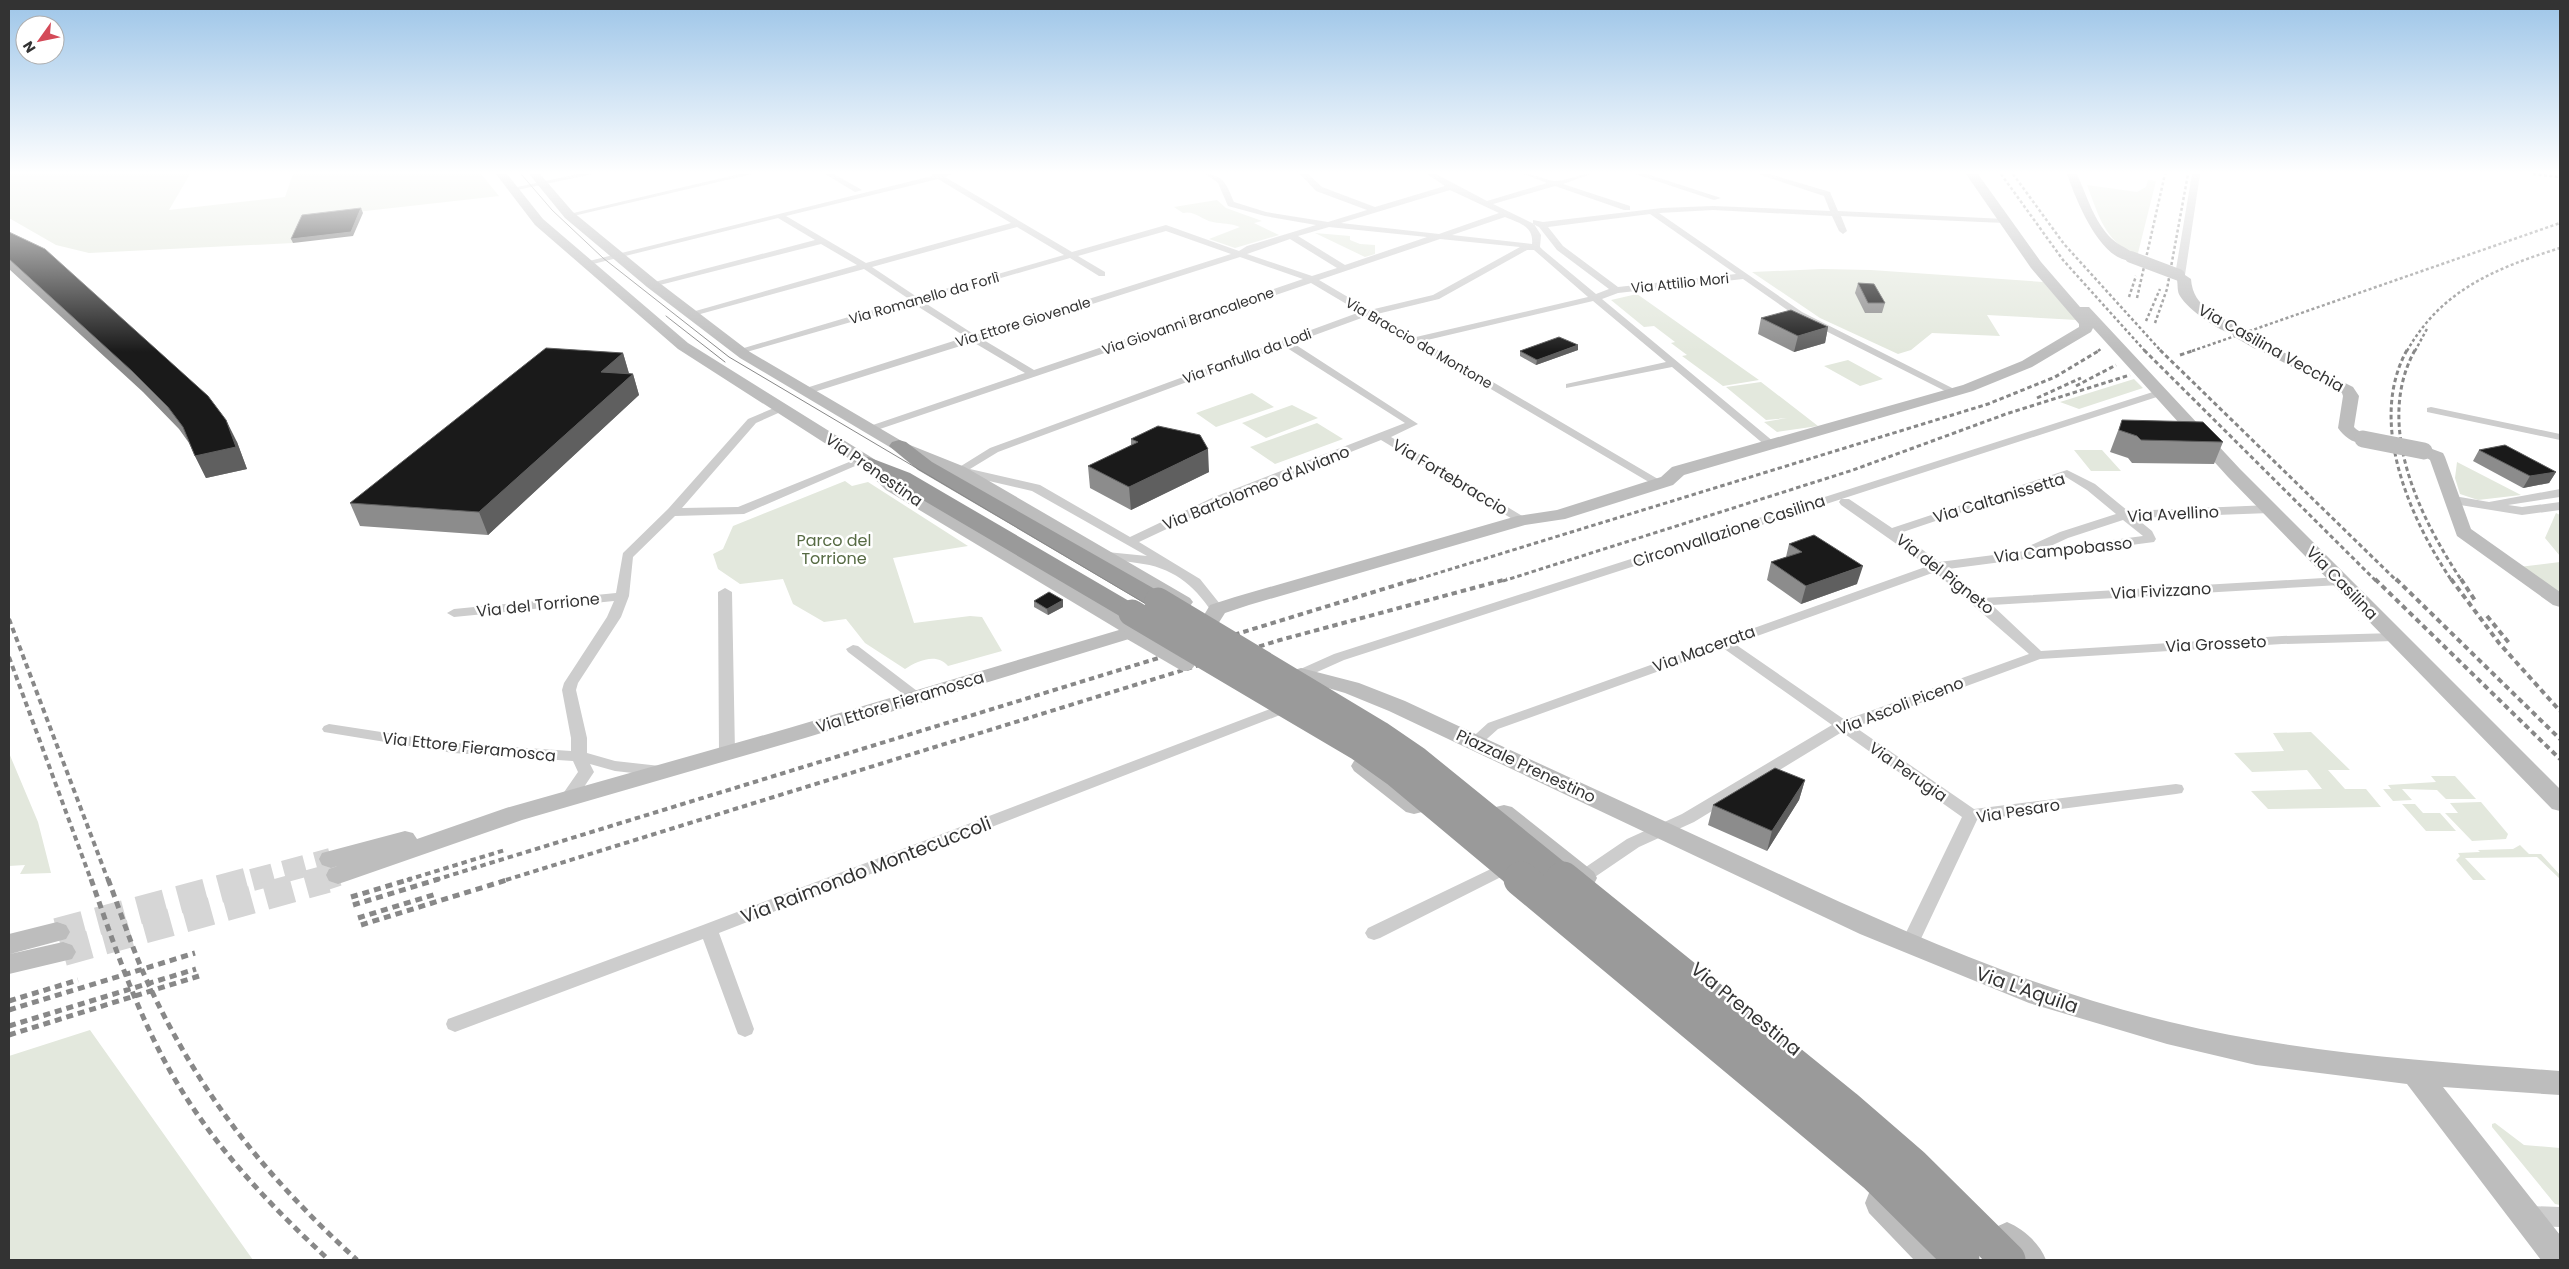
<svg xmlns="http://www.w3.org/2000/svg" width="2569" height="1269" font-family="Poppins,sans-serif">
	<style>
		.green { fill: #e3e8dd }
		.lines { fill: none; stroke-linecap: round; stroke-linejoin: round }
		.secondary-tunnel-far1 { stroke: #d6d6d6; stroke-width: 22; stroke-dasharray: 22 11; stroke-linecap: butt }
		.secondary-tunnel { stroke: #d6d6d6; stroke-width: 28; stroke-dasharray: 28 14; stroke-linecap: butt }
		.street { fill: #cdcdcd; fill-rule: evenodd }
		.secondary { fill: #bdbdbd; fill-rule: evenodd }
		.highway { fill: #9a9a9a; fill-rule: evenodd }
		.tram-far1 { stroke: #888; stroke-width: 1 }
		.tram { stroke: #888; stroke-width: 2 }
		.rail-far3 { stroke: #888; stroke-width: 2.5; stroke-dasharray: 3 2.5; stroke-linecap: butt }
		.rail-far2 { stroke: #888; stroke-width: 3; stroke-dasharray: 4.5 3; stroke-linecap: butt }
		.rail-far1 { stroke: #888; stroke-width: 4; stroke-dasharray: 5.5 4; stroke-linecap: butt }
		.rail { stroke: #888; stroke-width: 5; stroke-dasharray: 7 5; stroke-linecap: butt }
		.secondary-bridge-far2 { stroke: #bdbdbd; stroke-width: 12 }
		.secondary-bridge-far1 { stroke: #bdbdbd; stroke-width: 17 }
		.secondary-bridge { stroke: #bdbdbd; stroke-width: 22 }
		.highway-bridge-far1 { stroke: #9a9a9a; stroke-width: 27 }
		.highway-bridge { stroke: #9a9a9a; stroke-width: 35 }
		.wall { fill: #8c8c8c }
		.shaded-wall { fill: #5f5f5f }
		.building { fill: #1a1a1a; stroke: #5f5f5f }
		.labels { text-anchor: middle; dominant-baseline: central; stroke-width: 5; stroke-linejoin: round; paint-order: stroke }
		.far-street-label { font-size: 14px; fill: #333; stroke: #fff }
		.street-label { font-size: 16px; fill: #333; stroke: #fff }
		.park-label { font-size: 16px; fill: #576b44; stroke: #fff }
		.near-street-label { font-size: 19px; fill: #333; stroke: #fff }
	</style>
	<rect width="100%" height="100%" fill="#fff"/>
	<!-- green -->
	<path class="green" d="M9 174H190L169 210 285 197 293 174H481L499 196 303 218 293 243 89 253 56 245 9 218Z
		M2148 180 2156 181 2137 257C2104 239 2100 219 2087 185L2137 192 2146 187Z
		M1217 200 1226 208 1262 221 1254 223 1279 235 1235 248 1209 239 1240 227C1230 223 1223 224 1213 222 1202 220 1194 210 1183 213L1174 207Z
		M1315 233 1350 236V240L1360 244 1375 245V254L1365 257Z
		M1822 269 1871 270 2043 282 2077 320 1987 315 2000 336 1932 333 1911 350 1898 354 1820 318 1752 272Z
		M1637 294 1759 380 1723 386 1682 356 1687 355 1671 343 1675 342 1654 326 1644 327 1611 300Z
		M1848 360 1883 379 1860 386 1824 366Z
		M2134 379 2143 388 2079 409 2060 402Z
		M1761 382 1818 426 1777 432 1764 422 1787 418 1766 420 1726 387Z
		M1252 393 1274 407 1216 427 1196 413Z
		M1292 405 1318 418 1266 438 1242 423Z
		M1317 423 1343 439 1275 464 1250 447Z
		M2074 450H2102L2121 471H2091Z
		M2457 462 2521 495 2478 500 2460 494 2455 478Z
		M845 481 852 486 868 482 968 546 893 558 914 623 970 616 982 617 1002 651 948 666C937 652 917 661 905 669L865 643 846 619 824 622 793 604 783 579 740 584 718 569 713 554 723 549 733 526Z
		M2556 513 2560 515V556L2545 538Z
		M2560 562V593L2519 567Z
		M2311 732 2350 770H2328L2345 789H2366L2381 807 2268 809 2251 791 2322 789 2307 770 2252 772 2234 753 2284 751 2273 733Z
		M9 753 38 822 51 873 20 874 25 865 9 866Z
		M2431 776H2455L2476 799H2446L2437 790 2402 789 2412 800 2393 801 2383 789H2391L2388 785 2436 782Z
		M2481 802 2508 834 2506 839 2472 841 2445 813H2458L2450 803Z
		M2402 804H2415L2423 813H2440L2456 831H2426Z
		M2520 845 2529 854H2541L2560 875V879L2537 857 2465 858 2486 880H2473L2456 860 2460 856 2458 853 2480 852 2478 850 2513 849Z
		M90 1030 253 1260H9V1056Z
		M2495 1123 2524 1145 2560 1148V1205L2555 1204 2492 1127V1124Z"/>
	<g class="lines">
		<!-- secondary-tunnel-far1 -->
		<path class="secondary-tunnel-far1" d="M252 880 331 859
			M323 880 338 875"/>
		<!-- secondary-tunnel -->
		<path class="secondary-tunnel" d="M57 932 257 879
			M63 952 327 879"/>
		<!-- street -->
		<path class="street" d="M578 174H593L512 191 508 189Z
			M739 174H752L569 217 565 215Z
			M825 174H834L862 190 855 192Z
			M931 174H952L945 177 1072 252 1166 225 1239 251 1247 246 1316 225 1265 216 1228 206 1218 183 1206 174C1224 174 1228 188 1234 202L1266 212 1328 222 1367 210 1316 191 1300 174H1308L1322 187 1375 207 1445 186 1427 174H1436L1487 201 1547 183 1524 174C1536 174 1545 180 1555 181 1566 181 1578 174 1591 174L1563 184 1630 206V210H1624L1555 186 1493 204 1534 224 1541 235 1540 247 1543 250 1596 294 1609 289 1557 250 1539 227 1533 224V220L1543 222 1662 208 1713 206 1830 211 1824 196 1758 174H1770L1830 192 1838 211 2005 219 2009 221 2005 223 1841 216 1847 231 1843 234 1839 231 1832 216 1713 210 1659 213 1802 312 1960 392 1959 394H1951L1796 316 1743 279 1618 293 1602 299 1774 442V446H1766L1672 367 1566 388V384L1666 362 1593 301 1423 341 1663 482 1665 484 1659 488 1367 316 1293 343 1418 424 1391 437 1529 520 1527 523H1519L1381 440 1222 503 1139 542 1200 579 1224 609 1217 613 1212 612C1193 584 1172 567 1137 563 1126 561 1114 561 1103 559L1101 556 1107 552 1147 556 1032 491 959 474 953 471 990 448 1360 312 1311 283 871 432 865 429 867 427 1025 373 973 342 811 393H803V389L966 337 914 304 743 353 734 351 909 299 864 269 693 316 685 314 857 265 821 244 652 287 647 284 815 240 778 218 585 266 581 263 932 176ZM938 179 1011 223 866 263 786 216ZM1450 190 1499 213 1439 234 1341 223ZM1650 214 1736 274 1618 287 1563 246 1548 227ZM1505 217C1519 223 1534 226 1532 244L1452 235ZM1017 227 1064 255 917 297 872 267ZM1329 227 1427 237 1345 265 1298 236ZM1166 231 1231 254 975 335 922 301 1070 258 1099 276H1105V272L1078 256ZM1290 239 1337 268 1312 276 1247 254ZM1440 239 1520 247 1433 295 1370 310 1319 280ZM1527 250H1534L1588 297 1416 337 1377 314 1439 299ZM1240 257 1303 279 1034 370 982 339ZM1284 346 1405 423 1214 497 1130 537 1040 485 970 469 998 452Z
			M1635 174H1647L1721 198 1714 200Z
			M2192 174H2200L2185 275 2180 278 2175 275Z
			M2159 390 2163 391V395L1344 660 1306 677H1296L1294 674 1296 671 1334 654Z
			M781 405 785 406V410L756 423 682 508 738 507 859 458H867L869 460 744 514 675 516 633 557 629 596 621 617 578 683 576 690 587 738V753L615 761 660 766 665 767 668 771 665 775 660 776 615 771 590 764 594 772 574 802H562L560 798 578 772 573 761 453 753 324 732 322 729 324 726 329 724 453 743 571 751V738L562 690 564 683 607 617 614 601 454 617 447 613 454 609 616 593 623 553 668 509 748 419Z
			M2431 407 2560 434V440L2427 412V408Z
			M2067 470 2095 484 2128 511 2270 505 2276 509 2270 513 2136 518 2152 531 2156 539 2154 542 1948 569 1983 598 2340 577 2347 581 2340 585 1992 605 2041 651 2282 636 2395 633 2402 637 2395 641 2282 644 2040 659 1855 727 1974 809 2176 784 2182 785 2184 789 2182 793 2176 794 1977 820 1918 945 1915 950 1909 952 1903 950 1900 945 1962 817 1842 732 1694 822 1639 847 1589 881 1583 883 1577 881 1575 877 1577 873 1627 839 1682 814 1832 725 1723 648 1498 729 1479 746 1474 748 1466 743 1488 723 1928 566 1841 505 1839 502 1841 499H1849L1892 528ZM2066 477 2087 490 2116 514 2060 532 2027 547 2025 551 1939 562 1900 533ZM2123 520 2143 536 2044 549 2068 538ZM1935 572 2029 654 1845 720 1735 644Z
			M2560 489V497L2508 505 2522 507 2560 502V510L2522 515 2454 504 2448 500 2454 496 2489 502Z
			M725 588 732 592 735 753 732 757H722L719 753 718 592Z
			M853 645 858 646 921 694 923 697 921 700H911L848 652 846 649Z
			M1275 707 1282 712 1280 715 719 933 754 1029 752 1034 745 1037 738 1034 736 1029 703 939 455 1032 448 1029 446 1024 448 1019 703 925Z
			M1495 867 1501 869 1503 873 1501 877 1380 938 1374 940 1368 938 1365 933 1368 928Z
			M2529 1206 2560 1207V1227L2529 1226 2521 1223 2518 1216 2521 1209Z"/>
		<!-- secondary -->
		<path class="secondary" d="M496 174H507L543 219 688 343 874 459 898 482 1142 627 1145 631 1142 635 805 738 522 820 347 881 338 884 329 881 326 875 329 869 338 866 331 868 322 865 319 859 322 853 405 831 413 833 417 839 506 808 789 728 1119 630 886 490 862 467 678 349 535 225Z
			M529 174H540L573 212 657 281 750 352 905 443 965 467 1190 598 1193 602 1190 606H1176L953 475 893 449 740 358 647 287 565 218Z
			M1966 174H1978L2041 262 2080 307H2089L2240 469 2560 789V811L2552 809 2228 477 2093 328 2091 332 2032 367 1973 391 1684 475 1673 485 1565 519 1525 525 1249 605 1225 613 1218 624H1204L1201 620 1210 605 1235 597 1517 516 1557 510 1661 477 1672 467 1963 385 2022 361 2079 327V324L2031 268Z
			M2067 174H2077C2087 196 2094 222 2112 239 2119 246 2131 249 2137 257L2136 260C2102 268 2075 197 2067 174Z
			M2179 271 2191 279C2193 309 2219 315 2243 329L2245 332 2243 335C2228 339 2188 310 2180 296 2177 292 2178 285 2177 280L2172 275Z
			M2257 339 2353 387 2359 396 2354 427C2359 433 2367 433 2371 439L2369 442C2356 446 2345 438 2338 428L2343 396 2342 393 2252 346 2250 343Z
			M2424 446 2443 453 2445 457 2471 529 2560 592V607L2553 605 2457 536 2430 460 2416 451Z
			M1301 668 1359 683 1405 701C1520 755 1636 808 1751 861 1886 924 2024 987 2170 1022 2298 1053 2429 1061 2560 1071V1095L2443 1087 2560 1235V1260H2541L2407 1084 2256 1065 2167 1044 2029 1003 1860 934 1389 711 1345 693 1294 678 1291 674 1294 670Z
			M1362 759 1370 761 1422 800 1426 806 1422 812 1414 814 1406 812 1354 771 1351 766 1354 761Z
			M1504 805 1512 807 1594 872 1597 878 1594 884 1585 887 1576 884 1496 819 1492 813 1496 807Z
			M57 922 66 925 70 932 66 939 10 954 63 942 72 945 76 952 72 959 9 974V934Z
			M1880 1189 1891 1193 1946 1249 1951 1260H1914L1869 1213 1865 1203 1869 1193Z
			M2007 1222C2024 1229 2040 1244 2046 1260H2009L1996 1247 1991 1237 1996 1227Z"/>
		<!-- highway -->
		<path class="highway" d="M899 440 906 442 932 462 1167 596 1170 601 1167 606 1158 608 1149 606 918 470 889 446 892 442Z
			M868 457 910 473 1141 608 1144 613 1141 618 1132 620 1123 618 894 483 861 467 858 463 861 459Z"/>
		<!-- tram-far1 -->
		<path class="tram-far1" d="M521 174 552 210 603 258 729 357 1369 736 1407 761 1552 880
			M666 316 725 362"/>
		<!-- tram -->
		<path class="tram" d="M1551 879 1877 1146 1917 1182 1995 1260"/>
		<!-- rail-far3 -->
		<path class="rail-far3" d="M2001 174 2063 260 2145 351
			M2013 174 2064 244 2161 351
			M2533 174 2560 177
			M2129 297 2136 276
			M2137 298 2165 174
			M2146 321 2160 289
			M2155 323 2167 289 2188 174
			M2098 351 2102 348
			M2192 351 2560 223
			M2407 351C2441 290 2496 268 2560 248
			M2415 351 2428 327"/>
		<!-- rail-far2 -->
		<path class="rail-far2" d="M2144 350 2376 581
			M2160 350 2397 581
			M2407 350C2367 422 2410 519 2452 581
			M2415 350C2374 424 2419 517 2462 581
			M2180 355 2195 350
			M2076 386 2116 365
			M2037 398 2081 378
			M1412 581 1988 404 2055 377 2100 350
			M1503 581 1853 470 2006 414 2130 375"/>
		<!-- rail-far1 -->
		<path class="rail-far1" d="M2375 579 2560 759
			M2396 579 2560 739
			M2451 579 2499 643 2560 711
			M2461 579 2476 602
			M2487 616 2509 643
			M9 619 108 880
			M9 657 91 880
			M407 880 505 850
			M435 880 1416 579
			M506 880 1280 640 1507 579"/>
		<!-- rail -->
		<path class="rail" d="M91 879C112 939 133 1001 163 1058 204 1136 265 1201 329 1260
			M108 879C121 913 132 948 147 981 200 1095 265 1176 357 1260
			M351 897 411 879
			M353 905 439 879
			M358 918 436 894
			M361 925 510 879
			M9 1001 78 980
			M9 1010 195 953
			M9 1026 196 969
			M9 1035 199 976"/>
		<!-- secondary-bridge-far2 -->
		<path class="secondary-bridge-far2" d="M2131 257 2179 275
			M2238 332 2257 343"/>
		<!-- secondary-bridge-far1 -->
		<path class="secondary-bridge-far1" d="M2363 439 2424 451"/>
		<!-- secondary-bridge -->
		<path class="secondary-bridge" d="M1135 631 1185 660"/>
		<!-- highway-bridge-far1 -->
		<path class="highway-bridge-far1" d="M1158 601 1379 734 1417 760 1565 880
			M1132 613 1360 748 1395 773 1523 880"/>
		<!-- highway-bridge -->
		<path class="highway-bridge" d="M1521 879 1876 1175 1962 1260
			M1563 879 1845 1107 1912 1165 2008 1260"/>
	</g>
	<!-- wall -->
	<path class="wall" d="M9 232 237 442 247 469 206 478 195 456 189 443 179 429 143 392 9 269Z
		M1858 283 1885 303 1882 313H1865L1855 293Z
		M1761 318 1828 327 1825 343 1794 352 1758 334Z
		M1578 350 1536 365 1520 356V351Z
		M623 353 629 373 633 374 639 395 488 535 360 526 350 503Z
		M2122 420 2223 442 2214 464 2132 463 2128 458 2110 452Z
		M1131 439 1209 472 1131 510 1090 488 1088 466 1131 446Z
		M2479 450 2556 472 2549 483 2523 488 2473 461Z
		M1789 544 1857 584 1801 604 1767 580 1771 562 1786 557Z
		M1063 600V607L1048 615 1034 607V601Z
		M1805 780 1799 800 1767 851 1708 825 1713 805Z"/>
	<!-- shaded-wall -->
	<path class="shaded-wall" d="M361 208 363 213 353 236 293 243 291 239Z
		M1828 327 1825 343 1794 352 1798 336Z
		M1578 345V350L1536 365 1537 360Z
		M623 353 629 374 601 372Z
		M633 374 639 395 488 535 479 512Z
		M226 420 237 442 247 469 206 478 195 456Z
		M1208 449 1209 472 1131 510 1129 487Z
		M2556 472 2549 483 2523 488 2530 476Z
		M1863 566 1857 584 1801 604 1806 586Z
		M1063 600V607L1048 615 1047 609Z
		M1805 780 1799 800 1767 851 1772 831Z"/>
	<!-- building -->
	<path class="building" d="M361 208 351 232 291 239 302 215Z
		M9 232 45 249 208 396 226 420 236 447 195 456 183 427 168 407 132 371 9 259Z
		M1858 283 1874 284 1885 303H1868Z
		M1791 310 1828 327 1798 336 1761 318Z
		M1559 337 1578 345 1537 360 1520 351Z
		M546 348 623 353 601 372 633 374 479 512 350 503Z
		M2122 420 2203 422 2223 442 2141 440 2137 436 2119 430Z
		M1158 426 1200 435 1208 449 1129 487 1088 466 1138 442 1131 439Z
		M2505 445 2556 472 2530 476 2479 450Z
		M1814 535 1863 566 1806 586 1771 562 1802 552 1789 544Z
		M1049 592 1063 600 1047 609 1034 601Z
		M1775 768 1805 780 1772 831 1713 805Z"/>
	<!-- sky -->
	<linearGradient id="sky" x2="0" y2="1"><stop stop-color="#9dc5e8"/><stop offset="0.49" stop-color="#fff"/><stop offset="1" stop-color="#fff" stop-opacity="0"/></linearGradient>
	<rect width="2569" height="352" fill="url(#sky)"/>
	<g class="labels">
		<!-- far-street labels -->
		<g class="far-street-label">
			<text transform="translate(1680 283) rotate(-6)">Via Attilio Mori</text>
			<text transform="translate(924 298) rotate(-16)">Via Romanello da Forlì</text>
			<text transform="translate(1188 321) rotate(-19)">Via Giovanni Brancaleone</text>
			<text transform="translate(1023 322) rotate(-17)">Via Ettore Giovenale</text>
			<text transform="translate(1419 343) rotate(30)">Via Braccio da Montone</text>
			<text transform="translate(1247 356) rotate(-20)">Via Fanfulla da Lodi</text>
		</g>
		<!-- street labels -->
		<g class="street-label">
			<text transform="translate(2271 348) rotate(29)">Via Casilina Vecchia</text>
			<text transform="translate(874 470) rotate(35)">Via Prenestina</text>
			<text transform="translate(1450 477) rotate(31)">Via Fortebraccio</text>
			<text transform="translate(1256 488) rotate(-22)">Via Bartolomeo d'Alviano</text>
			<text transform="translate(1999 498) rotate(-17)">Via Caltanissetta</text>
			<text transform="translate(2173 514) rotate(-3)">Via Avellino</text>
			<text transform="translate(1729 531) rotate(-18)">Circonvallazione Casilina</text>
			<text transform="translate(2063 550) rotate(-6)">Via Campobasso</text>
			<text transform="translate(1945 574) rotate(38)">Via del Pigneto</text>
			<text transform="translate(2342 583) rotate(46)">Via Casilina</text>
			<text transform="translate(2161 591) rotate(-3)">Via Fivizzano</text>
			<text transform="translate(538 605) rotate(-6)">Via del Torrione</text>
			<text transform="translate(2216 644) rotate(-3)">Via Grosseto</text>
			<text transform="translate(1704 649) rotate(-20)">Via Macerata</text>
			<text transform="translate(900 702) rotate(-17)">Via Ettore Fieramosca</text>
			<text transform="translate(1900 706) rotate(-21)">Via Ascoli Piceno</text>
			<text transform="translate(469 747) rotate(6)">Via Ettore Fieramosca</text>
			<text transform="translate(1526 766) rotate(25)">Piazzale Prenestino</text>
			<text transform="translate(1908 772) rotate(35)">Via Perugia</text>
			<text transform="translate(2018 811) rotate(-9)">Via Pesaro</text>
		</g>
		<!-- park labels -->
		<g class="park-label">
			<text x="834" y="540">Parco del<tspan x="834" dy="18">Torrione</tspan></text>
		</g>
		<!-- near-street labels -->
		<g class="near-street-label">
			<text transform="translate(866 870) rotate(-21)">Via Raimondo Montecuccoli</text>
			<text transform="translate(2027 990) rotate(19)">Via L'Aquila</text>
			<text transform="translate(1746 1009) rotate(39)">Via Prenestina</text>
		</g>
	</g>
	<!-- border -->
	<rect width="2569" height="1269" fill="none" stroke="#333333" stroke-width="20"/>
	<!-- north arrow -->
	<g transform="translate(40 40) rotate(237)"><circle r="24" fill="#ffffff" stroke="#adadad"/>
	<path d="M0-4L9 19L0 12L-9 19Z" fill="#d44a58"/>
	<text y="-8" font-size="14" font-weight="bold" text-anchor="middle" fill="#333333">N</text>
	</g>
</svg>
